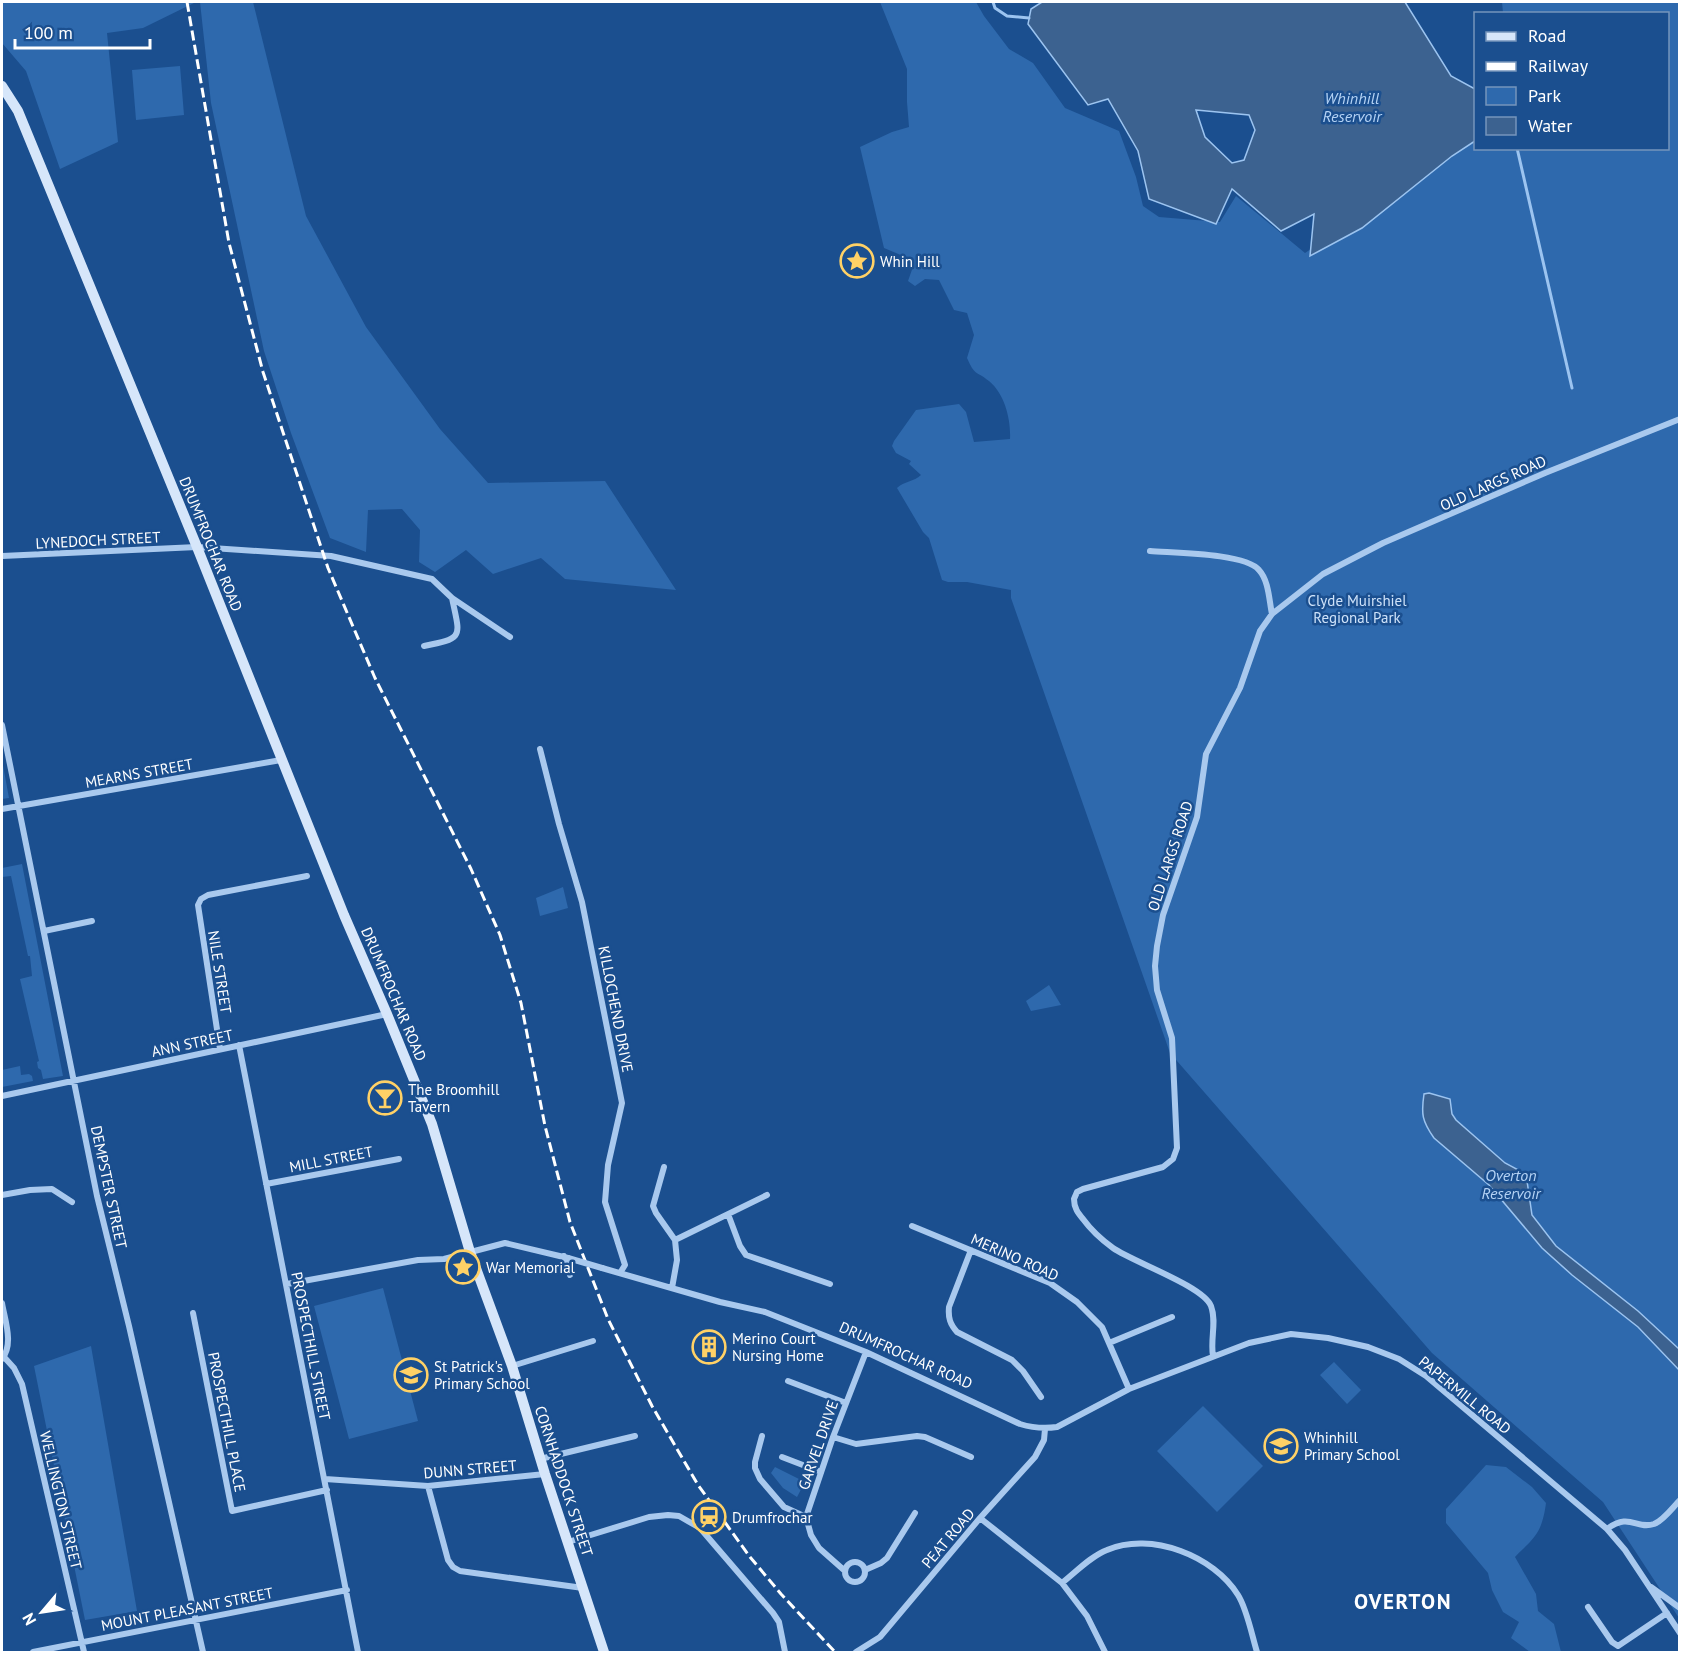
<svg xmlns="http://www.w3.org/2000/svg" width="1681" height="1654" font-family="'PT Sans',sans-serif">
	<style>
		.green { fill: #2e69ad }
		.water { fill: #3c6290; stroke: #9cc4f0; stroke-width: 1.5; fill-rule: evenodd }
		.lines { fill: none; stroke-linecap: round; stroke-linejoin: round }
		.stream { stroke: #9cc4f0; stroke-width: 3 }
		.street { stroke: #a9c9ee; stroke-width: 6 }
		.secondary { stroke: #d6e6fa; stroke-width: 10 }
		.rail { stroke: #fff; stroke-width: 3; stroke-dasharray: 10 4.5; stroke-linecap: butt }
		.street-bridge { stroke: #a9c9ee; stroke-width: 6 }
		.labels { text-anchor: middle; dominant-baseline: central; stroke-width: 5; stroke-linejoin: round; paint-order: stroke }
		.poi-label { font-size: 15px; fill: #fff; stroke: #1b4f8f; text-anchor: start }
		.street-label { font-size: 15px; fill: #fff; stroke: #1b4f8f }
		.park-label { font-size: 15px; fill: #cfe3fa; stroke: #1b4f8f }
		.water-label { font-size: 16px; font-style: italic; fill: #b5d3f5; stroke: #1b4f8f }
		.district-label { font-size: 21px; font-weight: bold; letter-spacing: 1.5px; fill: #fff; stroke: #1b4f8f }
	</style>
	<rect width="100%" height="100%" fill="#1b4f8f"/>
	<!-- green -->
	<path class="green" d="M2 2H196L143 28 107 33 118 142 60 169 26 71 2 43Z
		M200 2H253L306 216 366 327 440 429 488 483 605 481 676 590 565 579 541 558 493 574 466 550 435 572 419 562 420 530 402 509 368 510 366 552 330 538 291 433 264 351 211 103Z
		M880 2H976L984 16 1009 49 1033 63 1065 108 1119 131 1136 177 1143 206 1159 217 1220 222 1236 196 1305 253 1406 185 1475 128 1476 148H1668V14L1503 13 1502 2H1679V1618L1603 1502 1432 1353 1170 1053 1011 598V590L967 582H948L942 580 929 538 923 532 897 488C904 481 914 482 921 475L909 464 911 461 896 453 892 446 894 441 916 410 959 404 966 412 974 442 1010 439C1011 420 1005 394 989 381 975 370 975 376 967 358L974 335 967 313 954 310 939 280 925 279 915 286 908 281 914 264 908 258 884 248 860 147 892 132 909 127 907 102V69Z
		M180 66 184 115 136 120 132 70Z
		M2 760 9 798 2 799Z
		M22 864 63 1076 43 1079 41 1070 38 1068 37 1062 39 1061 20 979 32 976 30 956H28L11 876 2 877V868Z
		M563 887 568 908 540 916 536 898Z
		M1049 985 1061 1005 1031 1011 1026 1001Z
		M20 1066 21 1075 29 1074 32 1076 33 1081 2 1087V1070Z
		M383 1288 418 1421 349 1439 314 1306Z
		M91 1346 137 1611 85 1620 34 1366Z
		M1334 1362 1361 1390 1347 1404 1320 1375Z
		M1203 1406 1263 1466 1217 1512 1157 1451Z
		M1486 1465 1506 1467 1532 1487 1546 1503C1542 1533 1535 1537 1515 1557L1536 1594 1538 1611 1554 1624 1561 1652H1530L1511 1638 1519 1622 1503 1612 1492 1590 1488 1573 1446 1523V1509Z
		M775 1467 805 1482 797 1497 783 1488 771 1473Z"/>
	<!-- water -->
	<path class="water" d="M1042 2H1405L1451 76 1475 89V141L1452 156 1362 228 1310 256 1314 214 1281 231 1232 189 1216 224 1149 199 1138 151 1108 99 1088 105 1028 24 1031 9ZM1196 110 1249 115 1255 130 1244 160 1232 163 1205 137Z
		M1429 1093 1450 1099 1452 1114 1456 1120 1505 1163 1526 1174 1532 1215 1556 1246 1638 1311 1679 1349V1370L1638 1327 1572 1275 1542 1248 1489 1185 1434 1138C1422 1121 1421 1114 1424 1094Z"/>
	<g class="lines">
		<!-- stream -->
		<path class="stream" d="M993 2 995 8 1007 16 1029 18
			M1517 148 1572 388"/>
		<!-- street -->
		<path class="street" d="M1150 551C1173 553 1245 553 1259 570 1269 581 1269 600 1272 614
			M2 556 197 547 331 556 432 579 452 598 510 637
			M424 646C465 638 460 637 452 598
			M2 725 97 1196 129 1326 203 1652
			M540 749 559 824 582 902 622 1103 608 1165 605 1202 625 1265 620 1273
			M2 809 281 760
			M44 931 92 921
			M239 1045 358 1652
			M220 1049 198 905 201 899 208 895 307 876
			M2 1096 387 1014
			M664 1167 653 1206 656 1213 675 1240 677 1260 672 1288
			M266 1184 399 1159
			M2 1195 30 1190 52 1189 72 1202
			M728 1214 740 1246 746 1255 830 1284
			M912 1226 1050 1283 1077 1302 1102 1327 1129 1389
			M675 1240 767 1195
			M971 1250 949 1307C948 1318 950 1324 957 1332L1012 1360 1023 1371 1041 1397
			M564 1256 570 1275
			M602 1268 720 1302 765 1312 866 1352 1020 1424C1033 1428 1043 1429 1057 1427L1129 1389 1249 1343 1291 1334 1328 1338 1368 1347 1399 1359 1426 1376 1607 1529 1625 1550 1680 1633
			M287 1284 418 1260 444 1259 505 1243 568 1258
			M2 1303C5 1321 14 1344 2 1359
			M193 1313 232 1511 327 1490
			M1109 1343 1172 1317
			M1213 1356C1210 1339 1217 1322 1211 1306 1203 1286 1133 1262 1113 1248 1102 1240 1091 1230 1083 1219 1078 1213 1074 1208 1074 1199L1077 1192 1083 1189 1163 1167 1173 1159 1177 1148 1172 1038 1157 990 1155 966 1157 946 1163 915 1197 817 1206 754 1240 688 1260 631 1272 614 1323 574 1383 543 1545 473 1680 419
			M4 1357 14 1368 22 1384 84 1652
			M512 1366 593 1341
			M788 1381 846 1403
			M762 1436 755 1462V1468L760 1479 784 1507 806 1517
			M833 1437 856 1444 917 1436 925 1437 971 1457
			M782 1457 821 1472
			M540 1459 635 1436
			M325 1479 428 1486 545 1474
			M428 1486 448 1560 453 1567 460 1571 583 1588
			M980 1518 1062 1583 1087 1616 1105 1652
			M1607 1529C1630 1512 1636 1530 1654 1524 1664 1520 1672 1508 1680 1500
			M568 1542 649 1517 668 1515 679 1516 700 1528 773 1613 779 1622 785 1652
			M845 1572a10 10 0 1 1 20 0a10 10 0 1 1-20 0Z
			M865 1570 881 1563 887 1558 915 1513
			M845 1571 819 1548 811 1535 806 1517 833 1437 866 1352
			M1062 1583C1076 1572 1091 1556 1107 1550 1151 1531 1214 1556 1238 1595 1247 1609 1252 1636 1257 1652
			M1651 1587 1680 1608
			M1588 1607 1612 1642 1618 1646 1667 1613
			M33 1652 347 1590
			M856 1652 880 1637 980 1518 1035 1457 1044 1440 1045 1429"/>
		<!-- secondary -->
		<path class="secondary" d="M2 86 18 111 197 547 344 915 387 1014 432 1124 470 1252 512 1366 545 1474 604 1652"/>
		<!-- rail -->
		<path class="rail" d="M187 2 229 243 263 372 328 568 375 678 471 869 500 935 521 1003 545 1126 570 1222 608 1319 652 1406 698 1485 750 1557 781 1594 835 1652"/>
		<!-- street-bridge -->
		<path class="street-bridge" d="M568 1258 602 1268"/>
	</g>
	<!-- icons -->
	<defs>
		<g id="sight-ring" transform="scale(1.725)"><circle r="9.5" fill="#1b4f8f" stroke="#ffd166" stroke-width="1.5"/><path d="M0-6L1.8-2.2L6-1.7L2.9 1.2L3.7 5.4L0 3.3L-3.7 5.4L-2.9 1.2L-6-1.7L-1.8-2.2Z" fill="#ffd166"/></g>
		<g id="bar-ring" transform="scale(1.725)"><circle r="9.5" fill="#1b4f8f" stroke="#ffd166" stroke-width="1.5"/><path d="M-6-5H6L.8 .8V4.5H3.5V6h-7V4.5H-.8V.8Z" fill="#ffd166"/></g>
		<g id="building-ring" transform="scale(1.725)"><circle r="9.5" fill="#1b4f8f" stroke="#ffd166" stroke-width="1.5"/><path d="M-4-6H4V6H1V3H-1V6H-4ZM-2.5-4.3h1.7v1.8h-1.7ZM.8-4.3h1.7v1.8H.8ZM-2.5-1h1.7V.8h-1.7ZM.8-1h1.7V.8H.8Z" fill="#ffd166"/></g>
		<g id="school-ring" transform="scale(1.725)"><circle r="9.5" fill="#1b4f8f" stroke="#ffd166" stroke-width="1.5"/><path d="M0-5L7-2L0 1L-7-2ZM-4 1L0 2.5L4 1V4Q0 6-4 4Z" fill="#ffd166"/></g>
		<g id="station-ring" transform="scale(1.725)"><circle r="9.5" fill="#1b4f8f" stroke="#ffd166" stroke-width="1.5"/><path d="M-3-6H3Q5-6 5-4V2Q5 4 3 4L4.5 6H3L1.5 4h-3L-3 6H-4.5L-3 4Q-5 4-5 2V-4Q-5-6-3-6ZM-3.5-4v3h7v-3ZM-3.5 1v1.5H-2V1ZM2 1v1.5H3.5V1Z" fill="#ffd166"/></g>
	</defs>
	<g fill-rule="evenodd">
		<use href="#sight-ring" x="857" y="261"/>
		<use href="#bar-ring" x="385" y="1098"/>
		<use href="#sight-ring" x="463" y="1267"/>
		<use href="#building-ring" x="709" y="1347"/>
		<use href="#school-ring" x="411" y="1375"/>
		<use href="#school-ring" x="1281" y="1446"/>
		<use href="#station-ring" x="709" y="1517"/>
	</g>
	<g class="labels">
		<!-- poi labels -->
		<g class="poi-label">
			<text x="880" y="261">Whin Hill</text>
			<text x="408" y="1089">The Broomhill<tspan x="408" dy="17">Tavern</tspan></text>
			<text x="486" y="1267">War Memorial</text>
			<text x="732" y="1338">Merino Court<tspan x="732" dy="17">Nursing Home</tspan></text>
			<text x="434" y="1366">St Patrick's<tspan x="434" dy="17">Primary School</tspan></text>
			<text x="1304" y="1437">Whinhill<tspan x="1304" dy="17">Primary School</tspan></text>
			<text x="732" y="1517">Drumfrochar</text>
		</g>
		<!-- street labels -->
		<g class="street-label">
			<text transform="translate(1493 483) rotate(-24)">OLD LARGS ROAD</text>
			<text transform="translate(98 540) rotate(-3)">LYNEDOCH STREET</text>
			<text transform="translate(211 544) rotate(68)">DRUMFROCHAR ROAD</text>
			<text transform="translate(139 773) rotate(-10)">MEARNS STREET</text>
			<text transform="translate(1170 856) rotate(-72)">OLD LARGS ROAD</text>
			<text transform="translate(220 972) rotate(81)">NILE STREET</text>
			<text transform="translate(394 994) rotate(67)">DRUMFROCHAR ROAD</text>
			<text transform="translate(616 1009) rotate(79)">KILLOCHEND DRIVE</text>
			<text transform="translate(192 1043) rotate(-12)">ANN STREET</text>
			<text transform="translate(331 1159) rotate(-11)">MILL STREET</text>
			<text transform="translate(109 1187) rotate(78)">DEMPSTER STREET</text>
			<text transform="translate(1015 1257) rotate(24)">MERINO ROAD</text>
			<text transform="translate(311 1346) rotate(79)">PROSPECTHILL STREET</text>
			<text transform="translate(906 1355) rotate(24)">DRUMFROCHAR ROAD</text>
			<text transform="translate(1465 1395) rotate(39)">PAPERMILL ROAD</text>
			<text transform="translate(227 1422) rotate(79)">PROSPECTHILL PLACE</text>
			<text transform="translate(818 1445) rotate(-71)">GARVEL DRIVE</text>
			<text transform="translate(470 1469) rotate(-5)">DUNN STREET</text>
			<text transform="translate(564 1481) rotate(72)">CORNHADDOCK STREET</text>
			<text transform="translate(61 1500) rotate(77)">WELLINGTON STREET</text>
			<text transform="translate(948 1538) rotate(-50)">PEAT ROAD</text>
			<text transform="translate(187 1609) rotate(-11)">MOUNT PLEASANT STREET</text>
		</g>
		<!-- park labels -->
		<g class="park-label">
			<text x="1357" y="600">Clyde Muirshiel<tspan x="1357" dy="17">Regional Park</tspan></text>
		</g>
		<!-- water labels -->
		<g class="water-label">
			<text x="1352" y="98">Whinhill<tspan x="1352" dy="18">Reservoir</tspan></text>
			<text x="1511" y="1175">Overton<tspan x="1511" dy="18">Reservoir</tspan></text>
		</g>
		<!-- district labels -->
		<g class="district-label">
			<text x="1403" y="1601">OVERTON</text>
		</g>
	</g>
	<!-- border -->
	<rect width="1681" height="1654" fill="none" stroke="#ffffff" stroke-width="6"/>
	<!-- legend -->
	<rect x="1474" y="12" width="195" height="138" fill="#1b4f8f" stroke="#7695bc" stroke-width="1.5"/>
	<rect x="1486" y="32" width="30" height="9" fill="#d6e6fa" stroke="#7695bc" stroke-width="1.5"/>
	<text x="1528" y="42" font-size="18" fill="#ffffff">Road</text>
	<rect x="1486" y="62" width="30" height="9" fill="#ffffff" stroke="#7695bc" stroke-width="1.5"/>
	<text x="1528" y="72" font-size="18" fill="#ffffff">Railway</text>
	<rect x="1486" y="87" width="30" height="18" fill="#2e69ad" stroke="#7695bc" stroke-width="1.5"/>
	<text x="1528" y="102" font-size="18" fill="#ffffff">Park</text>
	<rect x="1486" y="117" width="30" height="18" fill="#3c6290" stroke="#7695bc" stroke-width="1.5"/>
	<text x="1528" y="132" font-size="18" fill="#ffffff">Water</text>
	<!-- north arrow -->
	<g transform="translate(42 1612) rotate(241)" stroke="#1b4f8f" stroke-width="4.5" paint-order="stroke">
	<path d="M0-4.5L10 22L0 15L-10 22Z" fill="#ffffff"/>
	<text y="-9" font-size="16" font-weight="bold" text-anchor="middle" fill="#ffffff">N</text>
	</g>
	<!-- scale -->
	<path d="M15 39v9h135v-9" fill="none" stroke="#ffffff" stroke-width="3"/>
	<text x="24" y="39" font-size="18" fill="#ffffff" stroke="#1b4f8f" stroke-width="4.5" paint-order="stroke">100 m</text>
</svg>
